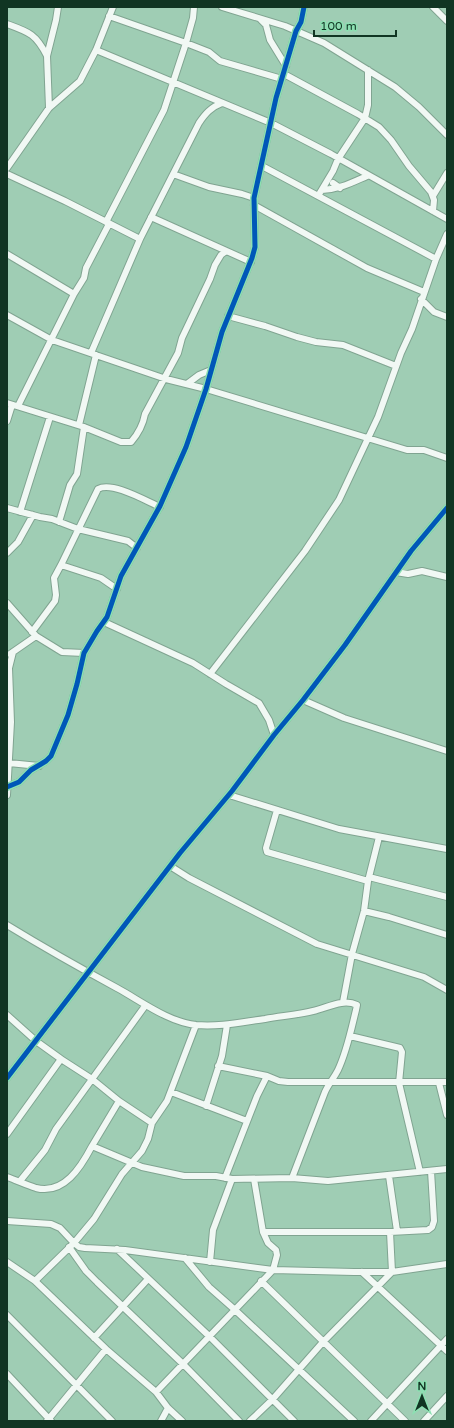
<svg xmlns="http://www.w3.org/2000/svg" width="454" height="1428" font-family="'Varela Round',sans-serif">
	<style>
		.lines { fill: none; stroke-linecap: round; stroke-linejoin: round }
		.street-casing { stroke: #80a491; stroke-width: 8 }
		.street { stroke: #f1f8f4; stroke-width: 6 }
		.cycleway-casing { stroke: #8ce0b2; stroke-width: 8 }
		.cycleway { stroke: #0057b8; stroke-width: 5 }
	</style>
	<rect width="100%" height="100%" fill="#9fcdb4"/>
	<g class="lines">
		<!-- street casing -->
		<g class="street-casing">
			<path id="street" d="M222 7 285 26 324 43 395 87 419 107 447 135
				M433 7 447 21
				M109 16 186 43 209 52 220 61 282 79
				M261 20 266 25 270 40 286 66
				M7 24C29 32 36 34 47 56
				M96 50 271 123 331 154 447 219
				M284 74 358 114 379 127 391 140 409 166 431 192 434 200 433 211
				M49 108 47 56 56 20 58 7
				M262 166 436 259
				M7 168 49 108 80 81 96 50 113 7
				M7 174 65 201 140 239
				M173 174 209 187 242 194 254 198
				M333 183 340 188
				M322 190C340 189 351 183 367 176
				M318 196 333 171 338 159 365 118 368 105V70
				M433 196 447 173
				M254 205 367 268 424 292
				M151 217 251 262
				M106 222 164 110 186 43 193 18 194 7
				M7 254 74 294
				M421 299 434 312 447 317
				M7 315 52 340 166 379 206 389 407 450H424L447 458
				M228 316 265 326 297 337 316 342 343 345 396 366
				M91 353 140 239 199 123C205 114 211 107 222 103
				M187 384 199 375 211 370
				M7 403 84 427 121 442H131C138 434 143 425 145 414L178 353 182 338 210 279 215 265 221 255 226 251
				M18 406 74 294 84 278 86 268 109 224
				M7 421 12 405
				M79 425 96 355
				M7 508 40 517 52 519 78 529 128 541 137 548
				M20 512 50 417
				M59 522 70 485 77 474 84 427
				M7 553 18 542 33 515
				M61 565 101 578 117 589
				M396 572 408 574 422 571 447 577
				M7 603 36 636 10 654
				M104 622 193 663 226 684 259 703 269 720 274 735
				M32 632 55 601 56 595 54 578 61 565 98 489C112 481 146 501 160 507
				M36 636 62 652 84 653
				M210 674 305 551 339 500 378 417 401 353 412 329 436 259 447 234
				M303 700 344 718 447 751
				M9 763 39 766
				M7 787 19 782 31 770 46 761 51 756 68 715 77 684 84 653 97 631 107 617 121 576 160 506 186 447 206 389 222 332 252 258 255 247 254 198 276 98 296 31 301 22 304 7
				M7 795 11 722 9 668 13 652
				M229 795 339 829 447 849
				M277 810 266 848 267 852 368 881
				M170 866 189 878 317 944 424 977 447 990
				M369 877 447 897
				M364 911 389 917 447 935
				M7 925C43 947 80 968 117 988 141 1001 168 1022 196 1025 220 1027 242 1022 265 1019 281 1016 297 1015 313 1011 327 1008 343 998 357 1005L356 1010C351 1030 347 1051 338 1070 334 1078 329 1083 325 1092L292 1178
				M343 1002 352 954 364 911 368 881 379 837
				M7 1015 36 1041 61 1059 92 1079 119 1101 152 1123 167 1101 196 1025
				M350 1036 396 1047 400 1048 402 1052 399 1083 420 1172
				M218 1066 267 1076
				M7 1078 180 853 232 791 274 735 303 700 345 645 411 551 447 508
				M439 1083 447 1115
				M171 1092 247 1121
				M206 1106 222 1056 227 1025
				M7 1134 61 1059
				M92 1146 119 1101
				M389 1176 397 1231
				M7 1177C16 1180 26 1185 36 1188 64 1195 81 1167 92 1146L142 1167 184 1176H216L232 1179 292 1178 328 1181 447 1169
				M225 1178 257 1096 267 1076 279 1081 288 1082H447
				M20 1181 45 1150 56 1129 145 1006
				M7 1221 51 1224 60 1228 74 1243 79 1247 85 1248 125 1250 273 1270 354 1272H392L447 1264
				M263 1232H390L428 1230 432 1227 434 1221 431 1171
				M69 1247 86 1271 97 1282 183 1364 239 1421
				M117 1249 209 1336 294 1421
				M185 1258 209 1287 234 1309 354 1421
				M7 1262 35 1281 106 1349 156 1392 168 1408 182 1421
				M210 1262 213 1230 232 1179
				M362 1272 447 1351
				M35 1281 74 1243 94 1219 122 1174 142 1151 148 1139 152 1123
				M261 1281 405 1421
				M7 1315 112 1421
				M94 1338 148 1279
				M7 1374 51 1421
				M156 1392 273 1270 277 1255 276 1250 268 1243 263 1232 254 1179
				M47 1421 106 1349
				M161 1421 168 1408
				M250 1421 272 1400 323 1342 392 1272 390 1232
				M371 1421 447 1339
				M424 1421 447 1396"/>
		</g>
		<!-- street -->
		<use href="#street" class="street"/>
		<!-- cycleway casing -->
		<g class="cycleway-casing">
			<path id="cycleway" d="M7 787 19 782 31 770 46 761 51 756 68 715 77 684 84 653 97 631 107 617 121 576 160 506 186 447 206 389 222 332 252 258 255 247 254 198 276 98 296 31 301 22 304 7
				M7 1078 180 853 232 791 274 735 303 700 345 645 411 551 447 508"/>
		</g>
		<!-- cycleway -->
		<use href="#cycleway" class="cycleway"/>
	</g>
	<!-- border -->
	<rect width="454" height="1428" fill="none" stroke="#113523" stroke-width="16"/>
	<!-- north arrow -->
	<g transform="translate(422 1396)" stroke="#8ce0b2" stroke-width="3" paint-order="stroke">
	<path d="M0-3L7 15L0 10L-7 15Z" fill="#113523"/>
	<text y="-6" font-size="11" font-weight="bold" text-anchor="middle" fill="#113523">N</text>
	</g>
	<!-- scale -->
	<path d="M314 30v6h82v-6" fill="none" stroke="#113523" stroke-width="2"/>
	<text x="320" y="30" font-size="12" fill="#113523" stroke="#8ce0b2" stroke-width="3" paint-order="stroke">100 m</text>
</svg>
